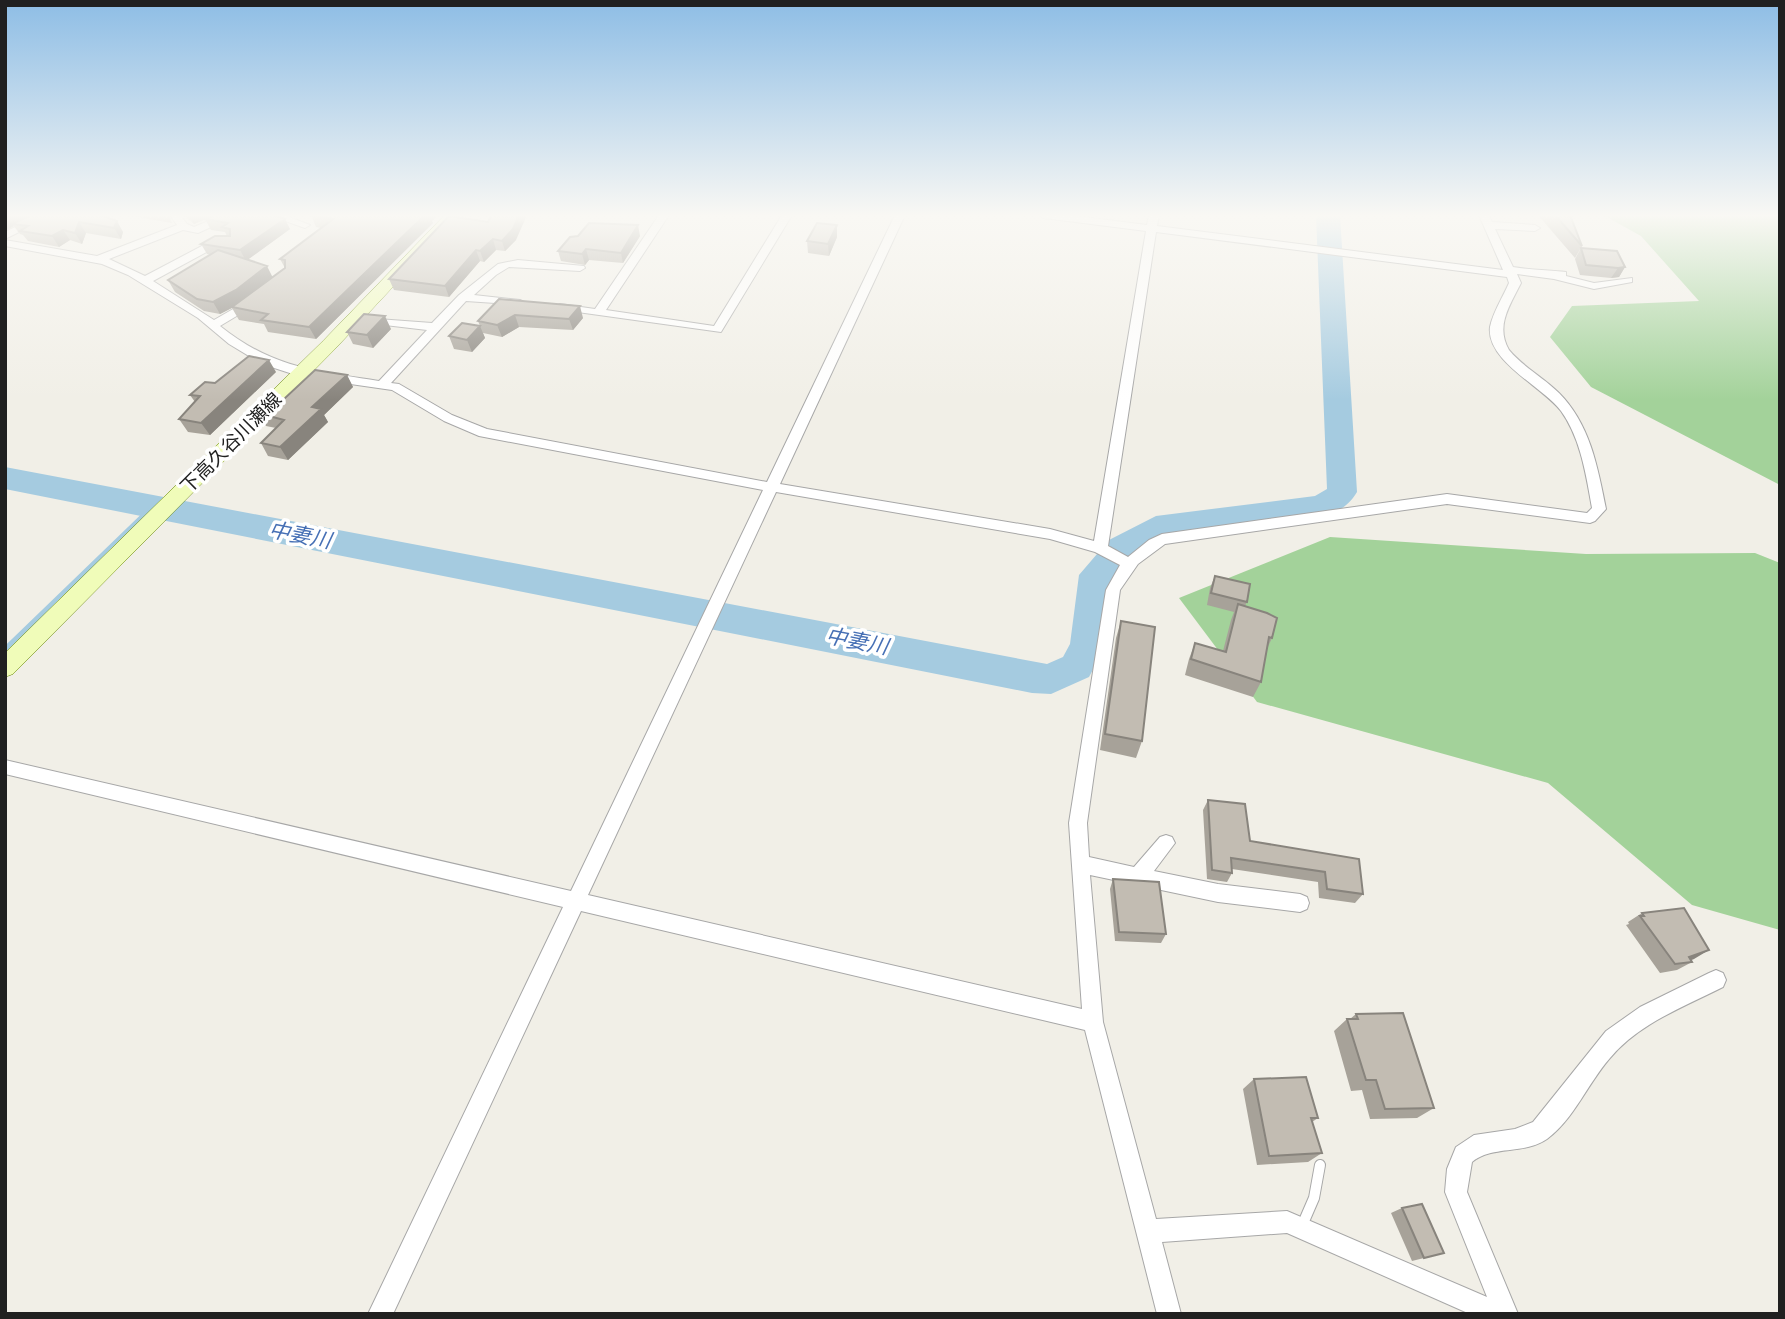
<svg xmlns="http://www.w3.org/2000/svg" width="1785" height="1319" font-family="'Work Sans','Noto Sans JP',sans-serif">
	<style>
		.forest { fill: #a3d29a }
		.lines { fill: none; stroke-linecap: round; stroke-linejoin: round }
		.stream { stroke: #a5cbe0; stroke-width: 6 }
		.river { fill: #a5cbe0; fill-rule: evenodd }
		.lane-casing { stroke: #a7a7a7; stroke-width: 12 }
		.street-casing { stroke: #a7a7a7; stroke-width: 2 }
		.secondary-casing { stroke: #607f00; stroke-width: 1 }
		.lane { stroke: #fff; stroke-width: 10 }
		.street { fill: #fff; fill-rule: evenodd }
		.secondary { fill: #f0fcb9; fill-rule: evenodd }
		.wall { fill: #a7a299 }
		.shaded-wall { fill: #88847d }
		.building { fill: #c2bcb2; stroke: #88847d; stroke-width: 2 }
		.labels { text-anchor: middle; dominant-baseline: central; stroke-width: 7; stroke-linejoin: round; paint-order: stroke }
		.street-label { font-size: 19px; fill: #202020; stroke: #fff }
		.water-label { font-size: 21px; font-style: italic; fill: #4770b5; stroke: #fff }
	</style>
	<rect width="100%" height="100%" fill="#f1efe7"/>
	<!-- forest -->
	<path class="forest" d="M1603 215H1780V485L1591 387 1550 337 1572 306 1699 301 1641 236Z
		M1330 537 1586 554 1755 553 1780 563V930L1692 905 1548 783 1257 702 1179 598Z"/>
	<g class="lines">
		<!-- stream -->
		<path class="stream" d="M5 650 152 508"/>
		<!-- river -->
		<path class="river" d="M1316 215H1340L1357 492C1346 510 1334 513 1315 518L1164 539 1133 558 1113 579 1106 645 1089 677 1051 694 1032 693 5 489V467L1047 664 1063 657 1070 644 1079 575 1109 540 1156 516 1315 496 1327 489Z"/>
		<!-- lane casing -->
		<g class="lane-casing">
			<path id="lane" d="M1301 1228 1314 1198 1320 1165"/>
		</g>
		<!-- street casing -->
		<g class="street-casing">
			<path id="street" d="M40 215H53L5 239V232Z
				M170 215H180L187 224 194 227 223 215H237L198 233 183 230 109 259 145 276 217 238H225V242L153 281 214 320 247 301H255V305L220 326C272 368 316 371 379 381L427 330 368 323 364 322V318L432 323 459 295 498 264 518 260 584 266 585 268 580 271 509 267 496 275 474 295 520 300 526 303 524 305 466 301 391 383 399 384 452 415 487 429 767 482 895 215H905L780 484 1050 529 1094 541 1146 231 1044 218 1039 215H1068L1147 225 1149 215H1159L1157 226 1503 270 1479 215H1489L1492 222 1535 225 1540 228 1535 231 1495 229 1513 267C1531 270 1549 270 1566 272V276L1594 283 1632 278V282L1594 289 1554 279 1517 274 1521 283C1510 305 1495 326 1509 350 1523 367 1543 377 1559 393 1590 424 1598 468 1606 509L1595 521 1590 523 1447 504 1165 544 1138 564 1120 590 1087 823 1089 857 1134 867 1160 837 1166 835 1172 837 1175 843 1154 871 1218 884 1300 894 1307 897 1309 903 1307 909 1300 912 1218 902 1090 875 1103 1022 1156 1219 1287 1211 1487 1297 1445 1192 1447 1169 1456 1147 1474 1135 1515 1129 1533 1122 1606 1031 1640 1007 1709 973 1716 970 1723 973 1726 980 1723 987C1684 1007 1639 1023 1610 1058 1588 1083 1574 1119 1547 1139 1524 1155 1493 1145 1472 1162L1467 1192 1518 1314H1470L1287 1233 1162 1242 1181 1314H1157L1085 1030 581 911 393 1314H368L563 907 5 774V760L571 891 763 490 479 436 444 421 392 390 302 377 262 364 229 344 198 318 128 275 102 264 5 246V240L97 256 177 225ZM1156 232 1507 277 1509 283C1503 297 1493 312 1490 327 1486 361 1543 387 1561 411 1581 439 1586 475 1592 508L1587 513 1447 494 1162 534 1149 540 1128 557 1108 546ZM776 492 1050 539 1095 552 1120 565 1106 590 1069 823 1082 1009 588 895Z
				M268 215H284L310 225 305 228Z
				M659 215H669L606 310 714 326 782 215H792L721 332 556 309 554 307 560 304 595 309Z"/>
		</g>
		<!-- secondary casing -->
		<g class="secondary-casing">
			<path id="secondary" d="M445 215H460L335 349 13 674 5 677V653L323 341Z"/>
		</g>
		<!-- lane -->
		<use href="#lane" class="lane"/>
		<!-- street -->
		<use href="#street" class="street"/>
		<!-- secondary -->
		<use href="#secondary" class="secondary"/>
	</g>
	<!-- wall -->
	<path class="wall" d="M5 215H101L123 232 121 239 86 233 82 244 70 240 59 247 28 241 23 235 20 234Z
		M125 215H169L172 223Z
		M183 215H275L290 229 247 260 273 277 285 268 280 259 321 228 316 227 311 215H438L432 221 433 223 316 339 268 332 264 324 239 320 232 308 220 314 204 311 175 292 168 280 211 255 207 254 201 244 227 236 225 232 211 230 205 219 194 224Z
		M1538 215H1570L1582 246 1575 258Z
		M449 216 516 240 505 251 496 250 484 262 480 261 449 297 394 290 389 279Z
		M837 225V237L829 256 808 253 807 241Z
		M640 236 623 263 589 260 585 265 561 261 558 251Z
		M1581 248 1625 267 1619 277 1611 278 1580 275 1575 259Z
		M499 299 583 318 573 330 519 327 502 337 483 333 485 338 472 352 454 349 449 336 480 326 478 321Z
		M391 329 373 348 353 344 347 332Z
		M276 372 210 435 188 432 179 419 195 402 190 395 215 383Z
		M347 375 353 387 324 415 328 422 288 460 268 456 261 443 276 428 266 426 258 413 283 400Z
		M1215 576 1247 602 1245 606 1272 638 1266 651 1261 682 1253 697 1185 675 1189 659 1195 643 1223 651 1231 620 1234 612 1207 605 1210 588Z
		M1121 621 1142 741 1136 758 1100 750 1116 638Z
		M1208 800 1250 841 1359 859 1363 894 1355 903 1319 898 1318 882 1232 869V873L1227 882 1207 879 1203 810Z
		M1113 879 1166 934 1161 943 1115 941 1110 889Z
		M1642 913 1694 959 1691 960 1692 962 1677 970 1660 973 1626 925 1629 924 1628 922Z
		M1356 1014 1434 1108 1417 1118 1370 1119 1362 1090 1351 1091 1334 1031 1347 1019H1350Z
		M1254 1079 1318 1118 1312 1122 1322 1153 1308 1162 1257 1165 1243 1089Z
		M1402 1208 1444 1253 1412 1261 1391 1213Z"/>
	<!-- shaded-wall -->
	<path class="shaded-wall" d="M8 215H35L12 224 14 226 5 231V216Z
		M189 215H216L194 224Z
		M425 215H438L432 221 433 223 316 339 309 327Z
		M519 215H527L516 240 505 251 502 241Z
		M285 219 290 229 246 261 240 250Z
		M117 221 123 232 121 239 114 228Z
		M79 222 86 233 82 244 75 233Z
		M638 225 640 236 623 263 621 253Z
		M837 225V237L829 256 828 244Z
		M63 230 70 240 59 247 52 236Z
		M493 239 496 250 484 262 480 251Z
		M586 249 589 260 585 265 582 254Z
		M476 250 480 261 449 297 445 286Z
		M267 266 273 278 243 302 220 314 213 302Z
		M1625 267 1619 277 1611 278 1618 268Z
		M580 306 583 318 573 330 569 319Z
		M515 315 519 327 502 337 497 325Z
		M385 316 391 329 373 348 367 335Z
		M480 326 485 338 472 352 467 340Z
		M269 360 276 372 210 435 201 423Z
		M347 375 353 387 324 415 328 422 288 460 280 447 312 407Z
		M1709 950 1694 959 1680 963 1689 957Z"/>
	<!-- building -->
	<path class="building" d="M31 215H101L117 221 114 228 79 222 75 233 63 230 52 236 20 231 28 226 12 224Z
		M215 215H275L285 219 240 250 201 244 215 236H230V229L222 227 228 223 205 219Z
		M311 215H425L309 327 261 320 268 314 232 307 285 268V260L280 259 333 219Z
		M492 215H519L513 229 502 241 493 239 480 251 476 250 445 286 389 279 449 216 488 222Z
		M1555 215H1570L1582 246Z
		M589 223 638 225 621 253 586 249 582 254 558 251 570 237 578 236Z
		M817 223 837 225 828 244 807 241Z
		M1581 248 1617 251 1625 267 1618 268 1586 265Z
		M218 250 267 266 236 290 213 302 197 299 168 280Z
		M499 299 580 306 569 319 515 315 497 325 478 321Z
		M364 314 385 316 367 335 347 332Z
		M462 323 480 326 467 340 449 336Z
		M249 356 269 360 201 423 179 419 200 396 190 395 205 382 215 383Z
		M315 370 347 375 312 407 321 409 280 447 261 443 284 420 258 413 276 398 283 400Z
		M1215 576 1250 584 1247 602 1211 593Z
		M1238 604 1267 613 1277 618 1272 638 1269 637 1261 682 1191 659 1195 643 1226 652Z
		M1121 621 1155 627 1142 741 1105 734Z
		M1208 800 1245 804 1250 841 1359 859 1363 894 1327 889 1325 872 1231 858 1232 873 1212 870Z
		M1113 879 1159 882 1166 934 1119 932Z
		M1684 908 1709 950 1689 957 1692 962 1675 964 1640 916H1644L1642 913Z
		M1403 1013 1434 1108 1385 1109 1376 1080H1366L1347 1019H1358L1356 1014Z
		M1306 1077 1318 1118H1311L1322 1153 1269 1156 1254 1079Z
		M1422 1204 1444 1253 1424 1258 1402 1208Z"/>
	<!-- sky -->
	<linearGradient id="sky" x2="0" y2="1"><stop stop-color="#8dbde5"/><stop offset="0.54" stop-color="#f9f8f4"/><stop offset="1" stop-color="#f9f8f4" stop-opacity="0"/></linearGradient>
	<rect width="1785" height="400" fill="url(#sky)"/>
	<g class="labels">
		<!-- street labels -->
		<g class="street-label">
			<text transform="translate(231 443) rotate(-45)">下高久谷川瀬線</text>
		</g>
		<!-- water labels -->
		<g class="water-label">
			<text transform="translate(300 535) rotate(11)">中妻川</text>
			<text transform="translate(857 641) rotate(11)">中妻川</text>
		</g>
	</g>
	<!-- border -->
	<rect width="1785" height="1319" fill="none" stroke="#202020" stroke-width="14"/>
</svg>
